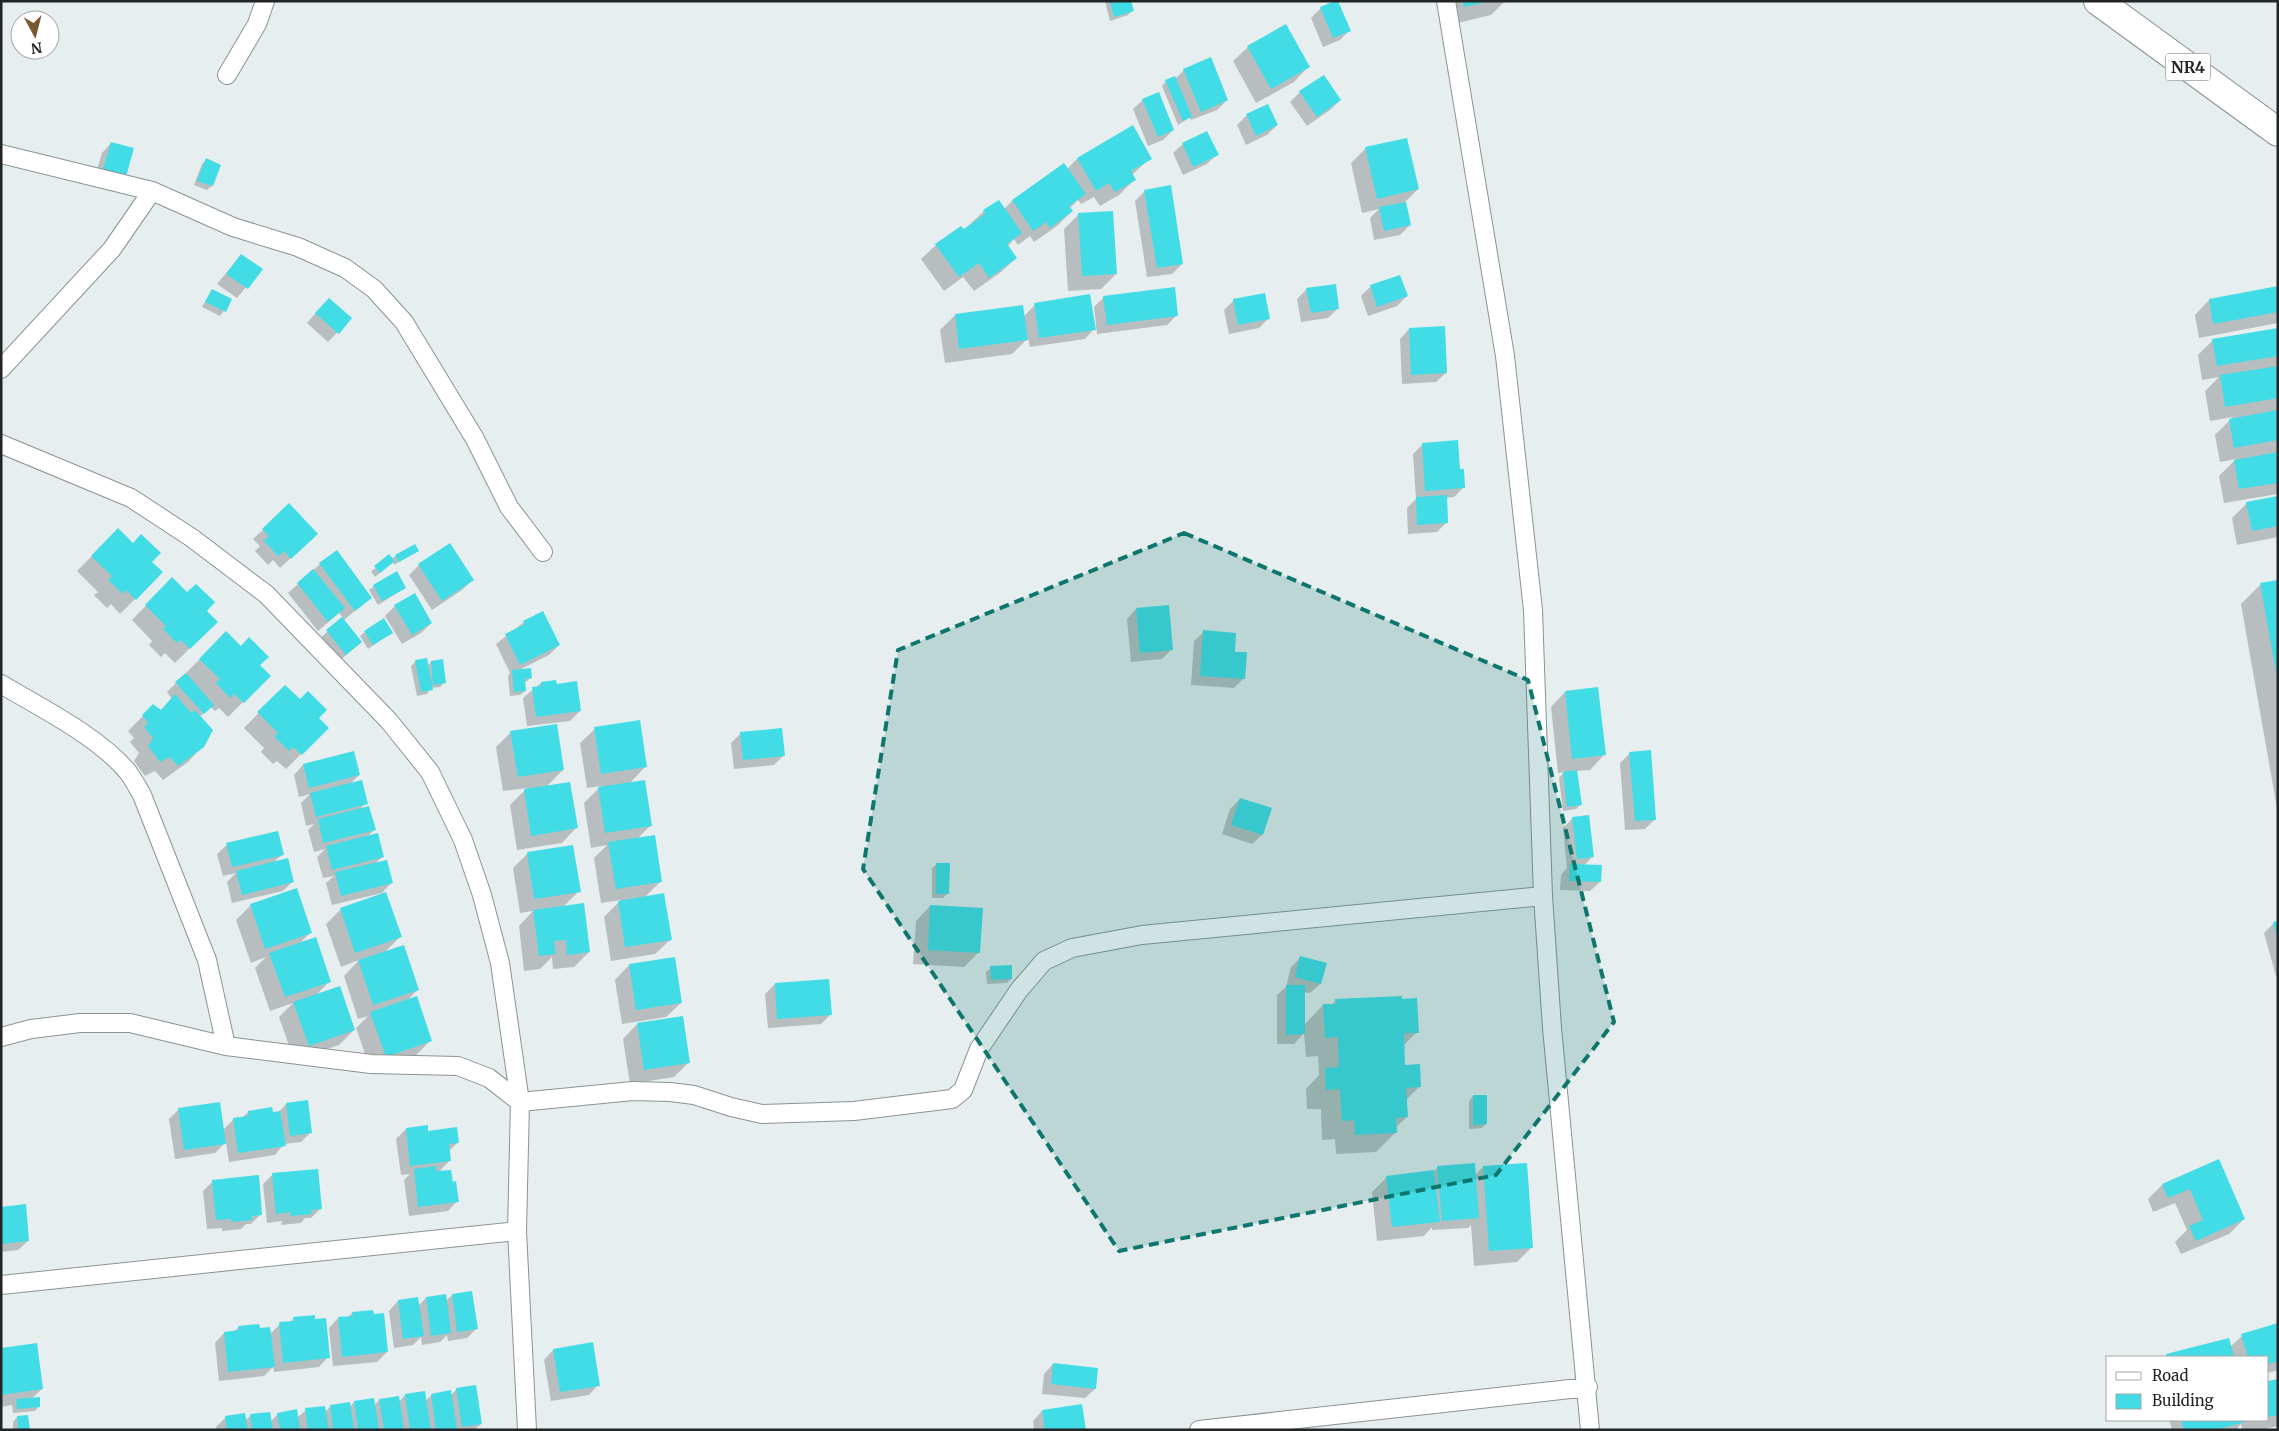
<svg xmlns="http://www.w3.org/2000/svg" width="2279" height="1431" font-family="Merriweather,serif">
	<style>
		.shadow { fill: #0003 }
		.building { fill: #41dce5 }
		.lines { fill: none; stroke-linecap: round; stroke-linejoin: round }
		.street-casing { stroke: #8b9393; stroke-width: 20 }
		.highway-casing { stroke: #8b9393; stroke-width: 30 }
		.street { stroke: #fff; stroke-width: 18 }
		.highway { stroke: #fff; stroke-width: 28 }
		.marked { fill: #0f766e; fill-opacity: 0.2; stroke: #0f766e; stroke-width: 4; stroke-dasharray: 10 6; stroke-linejoin: round }
		.labels { text-anchor: middle; dominant-baseline: central; stroke-width: 4; stroke-linejoin: round; paint-order: stroke }
		.shield { fill: #fff; stroke: #646666; stroke-width: 1 }
		.shield-label { font-size: 16px; font-weight: bold; fill: #222525 }
	</style>
	<rect width="100%" height="100%" fill="#e6eeef"/>
	<!-- shadow -->
	<path class="shadow" d="M1105 1H1130L1132 11 1128 15 1110 21Z
		M1439 1H1511L1503 3 1491 15 1445 26Z
		M1321 8 1349 31 1340 40 1323 47 1311 18Z
		M1248 47 1308 67 1294 82 1256 103 1233 61Z
		M1184 70 1227 100 1217 110 1191 120 1190 117 1178 125 1162 86 1166 81 1175 79Z
		M1323 76 1340 100 1330 110 1307 126 1290 102 1300 92Z
		M1143 100 1173 130 1163 140 1148 146 1133 109Z
		M1267 106 1277 125 1267 135 1246 145 1237 125 1246 116Z
		M111 143 115 186 94 180 102 153Z
		M1183 144 1217 154 1207 164 1183 175 1173 153Z
		M1366 148 1418 189 1405 202 1410 225 1400 235 1374 240 1370 218 1379 209 1362 213 1351 163Z
		M1150 158 1132 175 1134 180 1119 195 1100 206 1094 197 1081 204 1078 200 1070 208 1072 211 1057 226 1034 242 1030 236 1018 245 1014 239 1008 246 1016 258 1001 272 974 291 963 277 944 291 921 259 936 245 963 231 984 211 1004 209 1012 201 1064 165 1067 169 1077 159Z
		M206 160 220 165 212 186 207 190 194 185 202 164Z
		M1145 191 1182 264 1172 274 1147 277 1135 201Z
		M1079 214 1116 274 1101 289 1068 291 1064 229Z
		M241 255 261 269 237 298 217 284Z
		M1371 286 1407 296 1397 306 1368 316 1361 296Z
		M2278 287V323L2199 338 2195 315 2209 300Z
		M1307 289 1338 308 1328 318 1301 322 1297 299Z
		M212 290 231 300 220 316 202 307Z
		M1104 297 1177 315 1167 325 1097 334 1094 307Z
		M1234 300 1268 319 1259 328 1229 334 1224 310Z
		M1035 305 1094 329 1085 339 1030 347 1028 338 1012 354 945 363 940 330 955 315 1024 316Z
		M319 309 351 318 328 342 307 323Z
		M1409 329 1446 373 1436 382 1402 384 1400 339Z
		M2278 329V494L2224 503 2219 476 2236 459 2220 462 2215 435 2233 417 2210 421 2205 391 2219 377 2202 380 2198 355 2213 340Z
		M1423 444 1459 471 1464 487 1454 497 1445 498 1447 522 1437 532 1408 534 1407 508 1416 499 1413 454Z
		M2278 497V537L2237 545 2232 518 2247 503Z
		M118 530 162 572 120 614 111 604 107 608 94 595 98 592 77 571Z
		M263 530 307 543 280 568 273 560 268 565 255 551 260 546 253 539Z
		M417 551 394 565 393 562 375 577 371 571 396 556Z
		M320 564 370 598 344 620 361 642 336 664 318 640 343 618 339 613 318 631 288 593Z
		M419 565 472 580 462 590 432 610 409 575Z
		M172 579 216 622 175 663 165 653 161 657 149 645 152 641 132 620Z
		M2278 581V814L2241 604 2261 584Z
		M374 586 405 588 378 605 369 590Z
		M395 606 431 623 421 633 402 644 385 616Z
		M1136 609 1172 649 1162 659 1131 662 1127 619Z
		M524 622 559 645 549 655 517 671 531 678 524 683 525 691 520 695 510 696 508 676 510 673 496 644Z
		M365 632 391 633 368 649 360 636Z
		M1204 632 1233 653 1244 678 1234 688 1191 685 1194 641Z
		M226 633 269 676 228 717 219 708 215 711 210 707 200 717 203 746 188 762 163 780 155 771 145 776 134 761 139 753 130 742 134 738 128 731 153 706 160 711 172 699 167 692Z
		M416 661 427 666 431 662 444 683 440 687 431 688 427 694 417 696 411 666Z
		M541 683 556 685 580 711 570 721 527 726 523 698Z
		M285 686 327 728 286 769 277 761 273 764 261 752 264 748 244 728Z
		M1565 692 1604 755 1590 770 1576 771 1580 805 1576 809 1563 811 1559 778 1564 772 1558 773 1551 707Z
		M595 729 646 766 629 784 650 826 637 839 661 881 644 898 670 940 655 954 611 961 604 917 621 900 601 903 594 858 607 845 591 848 584 803 601 786 587 788 580 743Z
		M511 732 563 770 546 787 576 828 562 843 517 850 510 805 527 788 503 791 496 747Z
		M741 733 784 755 774 765 734 769 731 743Z
		M1630 753 1655 819 1645 829 1625 830 1620 763Z
		M303 765 359 775 350 784 366 803 360 809 374 830 367 837 383 856 375 864 391 883 382 893 332 905 326 883 334 876 323 878 317 857 325 849 314 852 308 830 314 824 306 826 301 803 310 794 299 797 294 775Z
		M1240 799 1262 835 1252 844 1222 834 1230 809Z
		M1573 818 1592 857 1584 866 1600 882 1590 891 1560 890 1561 875 1567 868 1563 828Z
		M227 845 283 854 274 862 292 882 283 891 232 903 227 882 236 873 223 876 217 854Z
		M528 853 579 891 563 907 589 952 574 967 553 969 552 957 540 969 524 971 519 926 533 911 520 913 513 868Z
		M937 864 948 893 943 898H932V868Z
		M251 905 311 932 299 944 330 981 316 995 354 1030 339 1045 294 1060 279 1017 293 1003 270 1011 255 968 266 957 251 963 236 920Z
		M930 906 979 952 964 967 913 964 916 921Z
		M341 909 400 937 384 953 418 989 407 1001 431 1040 416 1055 371 1071 356 1028 368 1016 358 1019 344 976 359 960 341 967 326 924Z
		M2278 922V976H2276L2264 933 2274 923Z
		M1301 957 1320 984 1310 993 1304 992V1025L1323 1005H1331L1336 1000 1417 1032 1403 1046 1404 1066 1419 1087 1406 1100 1407 1117 1395 1128 1396 1132 1376 1152 1336 1154 1335 1139 1322 1140 1321 1109H1307L1306 1089 1319 1075 1318 1056 1306 1057 1304 1033 1294 1044H1277V995L1286 987 1291 967Z
		M629 965 681 1003 666 1017 622 1024 615 980Z
		M991 968 1011 979 1007 983 987 984 986 972Z
		M775 984 831 1014 821 1024 768 1028 765 994Z
		M637 1024 689 1062 674 1077 630 1084 623 1039Z
		M1473 1096 1486 1124 1482 1128 1469 1129V1101Z
		M307 1101 311 1132 301 1142 284 1144 275 1155 229 1162 226 1142 215 1153 175 1159 169 1119 179 1109 223 1130 234 1119 242 1118 248 1112 278 1113 286 1104Z
		M427 1127V1132L458 1142 448 1152 449 1161 438 1173 457 1201 448 1211 409 1216 404 1180 410 1174 401 1175 396 1139 406 1129Z
		M2219 1161 2244 1219 2229 1234 2181 1254 2175 1242 2187 1230 2175 1203 2153 1212 2148 1199 2162 1185Z
		M1438 1167 1475 1175 1483 1167 1531 1248 1517 1262 1474 1266 1471 1225 1468 1228 1432 1230V1227L1424 1236 1377 1241 1372 1192 1387 1177 1433 1172Z
		M272 1175 321 1208 311 1218H305L301 1223 281 1225 282 1221 267 1223 263 1184Z
		M213 1181 261 1214 251 1224H246L241 1229 222 1231V1228L207 1229 203 1191Z
		M1 1208 28 1241 18 1250 1 1252Z
		M445 1295 446 1301 452 1295 476 1329 467 1338 448 1341 447 1335 440 1342 422 1345 421 1337 413 1345 394 1348 389 1311 398 1301 418 1306 426 1298Z
		M372 1311 387 1352 377 1362 333 1366 329 1328 338 1318 348 1317 352 1313Z
		M313 1316 328 1357 319 1367 274 1372 273 1367 264 1376 219 1381 215 1343 224 1333 234 1332 238 1328 258 1326V1330L270 1334 280 1324 289 1323 293 1319Z
		M2278 1325V1370L2268 1373V1357H2164L2167 1355 2230 1347 2242 1336Z
		M1 1349 42 1389 31 1399 39 1406 35 1411 13 1413 12 1405 1 1407Z
		M553 1350 598 1385 589 1395 551 1401 544 1360Z
		M1053 1364 1095 1389 1085 1398 1042 1394 1044 1374Z
		M2278 1381V1426L2259 1430H2242L2241 1424 2236 1430H2172L2169 1420H2268V1383Z
		M457 1389 481 1424 474 1430H216V1427L226 1417 245 1421 250 1416 271 1421 278 1414 297 1418 306 1410 325 1412 331 1406 350 1407 354 1402 374 1406 379 1400 399 1402 405 1395 425 1401 432 1395H451Z
		M1042 1411 1085 1430H1034L1033 1421Z
		M17 1417 28 1430H13V1422Z"/>
	<!-- building -->
	<path class="building" d="M1110 1H1131L1134 11 1114 17Z
		M1335 1H1338L1351 31 1333 38 1320 7Z
		M1463 1H1486V2L1464 7Z
		M1286 24 1310 67 1271 89 1247 46Z
		M1211 57 1228 100 1201 112 1183 69Z
		M1324 75 1341 100 1317 117 1299 91Z
		M1175 76 1192 117 1183 121 1165 80Z
		M1159 92 1174 130 1158 137 1142 99Z
		M1268 104 1278 125 1256 136 1246 114Z
		M1133 125 1152 159 1131 171 1136 180 1115 192 1109 183 1096 191 1077 158Z
		M1207 131 1219 155 1193 167 1182 143Z
		M1407 138 1419 189 1377 199 1365 147Z
		M111 142 134 148 126 177 103 170Z
		M206 158 221 165 213 186 197 181Z
		M1064 163 1086 194 1069 206 1073 211 1050 228 1046 222 1033 231 1012 200Z
		M1171 185 1183 264 1157 268 1144 190Z
		M999 200 1022 233 1007 244 1017 258 989 278 979 263 959 277 935 244 961 226 964 229 985 214 983 210Z
		M1406 202 1411 225 1384 231 1379 207Z
		M1113 211 1117 274 1082 276 1078 213Z
		M241 254 263 269 248 289 226 274Z
		M1400 275 1408 296 1377 307 1370 285Z
		M1336 284 1339 309 1311 313 1306 288Z
		M2278 286V312L2213 324 2209 299Z
		M1175 287 1178 316 1107 325 1103 296Z
		M212 289 232 299 226 312 205 302Z
		M1265 293 1270 319 1238 325 1233 299Z
		M1090 294 1096 330 1039 338 1034 303Z
		M329 298 352 318 339 334 315 313Z
		M1023 305 1028 340 959 349 955 314Z
		M1445 326 1447 373 1411 375 1409 328Z
		M2278 328V356L2217 366 2212 339Z
		M2278 366V398L2225 407 2220 375Z
		M2278 410V440L2234 448 2229 419Z
		M1458 440 1460 469H1464L1465 488 1425 491 1422 443Z
		M2278 452V483L2239 489 2234 460Z
		M1447 495 1448 523 1417 525 1416 497Z
		M2278 496V526L2252 531 2246 502Z
		M289 503 318 534 291 559 284 551 278 556 264 541 269 536 262 529Z
		M118 528 133 543 141 534 161 553 152 562 163 572 136 600 126 590 123 594 108 580 112 576 91 556Z
		M450 543 474 580 442 601 418 564Z
		M415 544 419 551 399 562 395 555Z
		M337 550 372 598 355 611 319 563Z
		M389 554 395 561 380 573 374 566Z
		M313 569 345 608 328 622 297 583Z
		M397 571 406 588 382 601 373 585Z
		M172 577 187 592 196 584 215 602 207 611 218 622 190 649 181 640 177 643 163 629 166 626 145 605Z
		M2278 580V677H2277L2260 583Z
		M415 593 432 623 412 635 394 605Z
		M1169 605 1173 650 1140 653 1136 608Z
		M543 611 560 645 520 665 505 634 525 624 523 621Z
		M342 617 362 642 346 655 326 630Z
		M384 618 393 633 373 645 364 631Z
		M1203 630 1236 633 1235 652H1247L1245 679 1200 676Z
		M226 631 241 646 249 637 269 657 260 665 271 676 244 703 234 694 230 698 216 683 220 679 199 659Z
		M427 658 433 690 421 692 415 660Z
		M443 659 446 683 433 685 431 661Z
		M531 668 532 678 525 679 526 691 514 692 512 670Z
		M186 673 214 705 204 714 175 682Z
		M556 680 557 684 577 681 581 711 536 717 532 687 541 686V682Z
		M285 685 300 699 308 691 327 710 319 718 329 728 302 755 293 747 289 751 274 736 278 733 257 712Z
		M1598 687 1606 755 1572 759 1565 691Z
		M175 694 191 713 195 710 213 730 204 747 178 766 170 757 160 762 148 746 153 738 144 727 148 723 142 715 153 704 161 710Z
		M640 720 647 767 601 774 594 727Z
		M557 724 564 770 518 777 510 731Z
		M782 728 785 756 743 760 740 732Z
		M1651 750 1656 820 1635 821 1629 752Z
		M354 751 360 775 309 788 303 764Z
		M1577 770 1582 805 1567 807 1563 772Z
		M362 780 368 804 316 817 310 793Z
		M645 780 652 826 605 833 598 787Z
		M570 782 578 828 531 836 524 789Z
		M1240 798 1272 808 1263 835 1231 825Z
		M369 806 376 830 323 843 318 819Z
		M1589 815 1594 857 1577 859 1572 817Z
		M278 831 284 855 232 867 226 843Z
		M378 833 384 857 332 870 326 846Z
		M655 835 662 882 616 889 608 842Z
		M573 845 581 892 534 899 527 852Z
		M288 858 294 882 242 895 236 871Z
		M387 860 393 883 341 896 335 872Z
		M936 863H950L949 894H936Z
		M1570 864 1602 865 1601 882 1569 881Z
		M297 888 312 933 265 949 250 904Z
		M386 892 402 937 355 953 340 908Z
		M664 893 672 940 625 947 618 901Z
		M584 903 590 952 567 955 566 940 554 941 556 954 539 956 533 910Z
		M930 905 983 908 980 953 928 950Z
		M2278 921V937H2277L2273 922Z
		M316 937 331 982 285 997 269 953Z
		M404 945 419 990 373 1005 358 960Z
		M1300 956 1327 963 1321 984 1295 977Z
		M675 957 682 1003 636 1010 629 964Z
		M1012 965V979L991 980 990 966Z
		M829 979 832 1015 777 1019 775 983Z
		M1286 985H1305V1034L1286 1035Z
		M340 986 355 1030 309 1046 293 1002Z
		M417 996 432 1041 386 1057 370 1012Z
		M1402 996V999L1417 998 1419 1033H1404L1405 1065 1420 1064 1421 1087 1406 1088 1408 1117 1396 1118 1397 1133 1355 1135 1354 1120 1342 1121 1340 1089 1326 1090 1325 1068 1339 1067 1338 1037 1325 1038 1323 1004H1336L1335 999Z
		M683 1016 690 1063 644 1070 637 1023Z
		M1473 1095H1487V1124L1473 1125Z
		M308 1100 312 1133 290 1136 286 1103Z
		M220 1102 226 1144 184 1150 178 1108Z
		M272 1107 273 1112 280 1111 286 1146 238 1153 233 1118 248 1116V1111Z
		M428 1125V1131L457 1127 459 1143 449 1144 451 1161 410 1166 406 1128Z
		M2219 1159 2245 1219 2196 1241 2189 1226 2203 1220 2190 1189 2168 1198 2162 1184Z
		M1475 1163 1479 1218 1442 1221 1437 1166Z
		M1527 1163 1533 1248 1489 1251 1483 1166Z
		M436 1166V1171L451 1170 453 1182 456 1181 459 1202 418 1207 414 1169Z
		M318 1169 322 1209 311 1210 312 1214 290 1216 291 1212 276 1214 272 1173Z
		M1434 1170 1440 1222 1392 1227 1386 1176Z
		M259 1175 262 1215 252 1216V1220L231 1222V1219L216 1220 212 1180Z
		M26 1204 29 1241 1 1244V1207Z
		M472 1291 478 1329 457 1332 452 1294Z
		M446 1294 451 1333 431 1336 426 1297Z
		M418 1297 424 1336 403 1339 398 1300Z
		M373 1310 374 1314 384 1313 388 1352 342 1357 338 1317 353 1316 352 1312Z
		M315 1315V1319L326 1318 330 1358 283 1363 279 1322 294 1321 293 1317Z
		M2278 1323V1361L2268 1364V1357H2248L2241 1334Z
		M259 1324 260 1328 270 1327 275 1367 228 1372 224 1332 239 1330 238 1326Z
		M2229 1338 2234 1357H2167L2166 1354Z
		M593 1342 600 1386 560 1392 553 1349Z
		M37 1343 43 1389 1 1395V1348Z
		M1053 1363 1098 1368 1096 1389 1051 1384Z
		M2278 1379V1415L2268 1417V1381Z
		M476 1385 482 1424 462 1427 456 1388Z
		M451 1390 457 1429 436 1430 431 1394Z
		M425 1391 431 1430H410L405 1394Z
		M399 1396 404 1430H384L379 1399Z
		M40 1397V1407L17 1409 16 1399Z
		M374 1398 379 1430H358L354 1401Z
		M350 1402 354 1430H333L330 1405Z
		M1082 1404 1086 1430H1045L1042 1410Z
		M325 1406 329 1430H308L305 1408Z
		M297 1409 300 1430H280L277 1413Z
		M270 1412 273 1430H252L250 1414Z
		M245 1413 248 1430H227L225 1416Z
		M28 1415 30 1430H18L17 1416Z
		M2181 1420H2245V1422L2215 1430H2184Z"/>
	<g class="lines">
		<!-- street casing -->
		<g class="street-casing">
			<path id="street" d="M1446 1 1505 356 1533 610 1543 896 1552 1028 1590 1430
				M227 75 257 24 265 1
				M1 154 152 191 233 227 298 247 345 268 374 289 404 322 475 439 509 507 543 552
				M1 369 112 249 152 191
				M1 444 131 498 192 538 266 594 389 721 430 772 463 840 482 895 500 963 520 1102 517 1231 527 1430
				M1 684C41 708 98 736 128 772 133 779 138 788 142 795L207 960 226 1046
				M1 1037 31 1029 80 1023H130L226 1046 371 1064 458 1066 489 1078 520 1102 633 1091 670 1092 694 1095 731 1107 762 1114 854 1111 952 1099 963 1090 979 1049 1019 990 1044 961 1072 948 1142 935 1543 896
				M1 1285 517 1231
				M1199 1430 1588 1387"/>
		</g>
		<!-- highway casing -->
		<g class="highway-casing">
			<path id="highway" d="M2098 1 2278 132"/>
		</g>
		<!-- street -->
		<use href="#street" class="street"/>
		<!-- highway -->
		<use href="#highway" class="highway"/>
	</g>
	<!-- marked area -->
	<path class="marked" d="M1184 533 1528 680 1614 1022 1496 1175 1119 1251 863 869 898 650Z"/>
	<g class="labels">
		<!-- shield labels -->
		<rect class="shield" x="2165.5" y="53.5" width="45" height="27" rx="4"/>
		<g class="shield-label">
			<text x="2188" y="67">NR4</text>
		</g>
	</g>
	<!-- border -->
	<rect width="2279" height="1431" fill="none" stroke="#222525" stroke-width="5"/>
	<!-- legend -->
	<rect x="2106" y="1356" width="162" height="65" fill="#ffffff" stroke="#a7a8a8"/>
	<rect x="2116" y="1372" width="25" height="8" fill="#ffffff" stroke="#a7a8a8"/>
	<text x="2152" y="1381" font-size="15" fill="#222525">Road</text>
	<rect x="2116" y="1394" width="25" height="15" fill="#41dce5" stroke="#a7a8a8"/>
	<text x="2152" y="1406" font-size="15" fill="#222525">Building</text>
	<!-- north arrow -->
	<g transform="translate(35 35) rotate(173)"><circle r="24" fill="#ffffff" stroke="#a7a8a8"/>
	<path d="M0-4L9 19L0 12L-9 19Z" fill="#7a5730"/>
	<text y="-8" font-size="14" font-weight="bold" text-anchor="middle" fill="#222525">N</text>
	</g>
</svg>
